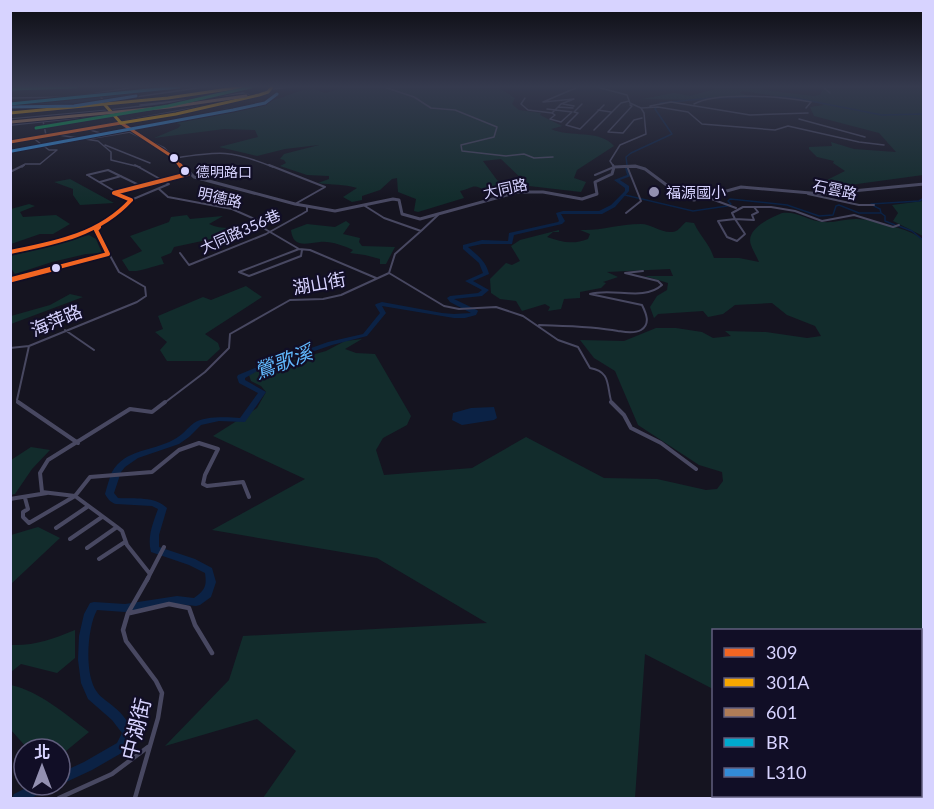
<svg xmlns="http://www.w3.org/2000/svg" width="934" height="809" font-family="Lato,'Noto Sans TC',sans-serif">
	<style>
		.green { fill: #122c2c }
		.water { fill: #0b2245 }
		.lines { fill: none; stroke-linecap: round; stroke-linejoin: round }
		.stream { stroke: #0b2245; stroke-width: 1.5 }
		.river { fill: #0b2245; fill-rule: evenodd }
		.minor-far3 { stroke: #484861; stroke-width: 1.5 }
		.minor-far2 { stroke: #484861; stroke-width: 2 }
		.minor-far1 { stroke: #484861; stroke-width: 4 }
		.minor { stroke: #484861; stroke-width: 4.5 }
		.tertiary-far1 { stroke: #484861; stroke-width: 2 }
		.tertiary { stroke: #484861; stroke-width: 3 }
		.primary { stroke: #5c5272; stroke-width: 3 }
		.bus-1-far2-casing { stroke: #110e26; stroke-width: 5 }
		.bus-1-far1-casing { stroke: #110e26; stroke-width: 7 }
		.bus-1-casing { stroke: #110e26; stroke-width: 9 }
		.bus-2-casing { stroke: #110e26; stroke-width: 5 }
		.bus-3-casing { stroke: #110e26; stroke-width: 5 }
		.bus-4-casing { stroke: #110e26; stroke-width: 5 }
		.bus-5-casing { stroke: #110e26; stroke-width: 5 }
		.bus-6-casing { stroke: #110e26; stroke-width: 5 }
		.bus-1-far2 { stroke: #f26522; stroke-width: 3 }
		.bus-1-far1 { stroke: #f26522; stroke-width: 4 }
		.bus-1 { stroke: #f26522; stroke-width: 5 }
		.bus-2 { stroke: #f7a600; stroke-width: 3 }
		.bus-3 { stroke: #b07c57; stroke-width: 3 }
		.bus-4 { stroke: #00a9ce; stroke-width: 3 }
		.bus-5 { stroke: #338bd7; stroke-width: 3 }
		.bus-6 { stroke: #00a651; stroke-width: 3 }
		.bus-dot { fill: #d7d3ff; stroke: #110e26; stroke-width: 2 }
		.poi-dot { fill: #9390b1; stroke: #110e26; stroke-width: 2 }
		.labels { text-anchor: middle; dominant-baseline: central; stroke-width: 4.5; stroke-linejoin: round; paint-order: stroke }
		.far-bus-label { font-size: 14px; fill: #d7d3ff; stroke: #110e26; text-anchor: start }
		.far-street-label { font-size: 15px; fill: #d7d3ff; stroke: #110e26 }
		.far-poi-label { font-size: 15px; fill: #d7d3ff; stroke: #110e26; text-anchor: start }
		.street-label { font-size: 18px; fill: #d7d3ff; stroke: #110e26 }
		.water-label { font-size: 20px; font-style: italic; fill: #61baff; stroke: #110e26 }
		.near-street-label { font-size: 21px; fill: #d7d3ff; stroke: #110e26 }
	</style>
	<rect width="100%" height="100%" fill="#151420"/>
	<!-- green -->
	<path class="green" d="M345 87H498L515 98 512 104 519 110 541 113 540 115 562 126 551 129C570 138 600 129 614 146L577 170 574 178 586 182 581 192 529 186 501 159 483 161 497 180 507 186 488 192C471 182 475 188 460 191L464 198 418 212 414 211 416 199 398 192 397 178 392 179 380 190 362 196V200L352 202 343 197 357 188C344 184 332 185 318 183L329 179V176L307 175 280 166 286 163 284 160 280 159 284 154 319 145 285 149 257 156 219 147 258 137 255 130 224 129 154 138 178 128 181 125 174 122 188 119 187 117 207 115 225 108 257 106 303 90 314 89 325 93Z
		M713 87H761L764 90 813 96 820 95 824 87 923 89V175L835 187 824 185 823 182 845 171 833 163 834 161 817 157 809 149V147L832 146 831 142 854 149 896 152 879 133 814 116 810 107 824 105 815 102 742 91 740 93 748 96 698 100 642 99 674 93 690 96 715 89Z
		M70 179 114 203 80 205 73 195V189L54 182Z
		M923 201V236L893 221 898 213 892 205Z
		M29 204 35 206 20 212 23 217 56 215 70 224 53 234H40L11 244V209Z
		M782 213C798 211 808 221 823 222 834 223 845 219 856 219 874 219 910 230 923 239V798H802L801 796H920V630H714L713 689 645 654 635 798H263L296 751 257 719 165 746 229 680 243 636 487 623 377 558 212 530 305 479 213 436 257 408 266 392 261 386 251 381 249 375 255 371 326 351 345 341 362 339 345 349 356 353 375 354 411 416 407 425 383 438 376 450 384 475 472 468 526 437 604 478 657 479 706 490 717 489 723 481 722 472 699 465 638 425 615 371 594 358 580 340 624 341 656 328H676L702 332 713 338 731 336 725 331 766 332 807 338 821 336 815 326 787 315 772 303 735 305 723 314 708 317 703 311 658 314 654 318 650 307 657 296 667 290 668 283 645 276H673L670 269 607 272 618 277 603 282 606 283 601 288 580 292V298L564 299 561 309 548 311 550 307 545 304 522 311 516 301 500 299 491 293 490 279 506 263 512 265 520 261 511 246 520 240 559 230V232H553L547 237C561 242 573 245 588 239L590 234 580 230C601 231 618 224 641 224 651 224 661 233 672 232 678 232 681 226 686 222L694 223C701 238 708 241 714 258H739L759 262C757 257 753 251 751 245 745 229 770 218 782 213Z
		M187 215 190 219 223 216 209 224C222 231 236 225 249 231L174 247 171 253 161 257 164 264C152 266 142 272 129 271L122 260 142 251 130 236 169 222 171 217Z
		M346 221 350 224 343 234 360 238 359 242 362 246 395 247 386 264H380V259L365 255 350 253 353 250C344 246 331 241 320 242 307 243 293 249 291 230L307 224 335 227Z
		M89 235 96 239 102 253 86 254 52 262 15 274 11 268V256Z
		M246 286 262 297 205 334 218 343 220 349 207 361H167L160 350 167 342 155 332 163 329 158 316 203 297 211 300Z
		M70 294 83 297 11 324V316L50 305Z
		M31 447 50 450 32 469 15 494 11 495V460Z
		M38 527 60 538 11 584V535Z
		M75 630V658L57 673 21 664 11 672V645C34 646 53 639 75 630Z
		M11 685C41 692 65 714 89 732L60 756V749L27 748 11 730Z"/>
	<!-- water -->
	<path class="water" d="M165 87H173C120 96 65 109 11 105L10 101 42 103Z
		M494 407 497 418 494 420 462 425 452 420 453 413 471 408Z"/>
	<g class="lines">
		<!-- stream -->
		<path class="stream" d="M774 97H790L882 115 924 114
			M717 98 751 97
			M660 103 711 98
			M627 165 626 157 631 153 672 134 655 109 657 107
			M625 195 693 211 727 206 731 204 728 201 730 199 787 205 819 216 833 215 836 206 839 205 859 213H881L880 209 874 206
			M871 204 919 201 924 198
			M881 213 885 216V221L895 225
			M899 226 912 231 924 241"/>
		<!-- river -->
		<path class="river" d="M627 167 629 168 631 176 620 180 629 186V191L615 207 602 214H561L565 221 562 224 514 235 512 244H482L468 247C477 255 486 261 489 274L473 281 489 290 482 296 454 299 477 310 478 311 476 315 465 318H454L382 306 386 313 367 336 332 345 259 370 245 378V380L266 392 245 422 219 421 201 425 189 437 179 444 138 458 125 467 121 472 114 493 118 498C135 499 155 496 167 508L159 535V547L195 559 212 568 216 582 211 597 200 605 196 606 177 604 125 612 97 610C87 628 84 675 97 692 101 698 109 702 114 707 123 714 129 723 134 733L125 751 92 770 64 783 60 785V773L84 762 117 743 122 733 112 720 88 699 81 683 78 660 79 636 84 614 90 603 94 602 125 604 177 596 194 598C205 590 207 586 205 573L189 565 151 552C147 537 153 523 158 509L152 506 116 504C111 503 107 498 105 494 107 487 109 479 112 472 125 449 153 451 173 440 182 436 187 428 194 423 203 416 228 417 240 418L258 393 239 383 237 377 238 375 255 368 328 342 363 334 380 313 375 305 376 304 382 302 442 313 454 314 471 313 450 302 447 298 450 296 478 293 482 290 465 281 483 273 479 263 463 249V245L482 240 508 241 509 233 558 222 559 221 556 213 563 211H599L611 205 625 191V188L614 180 627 175 625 168Z
			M32 785H52L50 789 31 798H12L14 794Z"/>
		<!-- minor-far3 -->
		<path class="minor-far3" d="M384 87 414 97 431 108 455 110 497 127 494 137 461 145 462 151 506 156 524 154 534 158 553 157
			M406 87H415
			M597 87 627 95 630 103 641 108 658 107 688 112 702 124 775 130 788 126 859 142 884 145
			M823 87 830 93
			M272 89 292 87
			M232 97 242 95
			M10 98 73 97 135 87
			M525 98 521 104 528 110 552 113
			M121 99 205 87
			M563 104 574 106
			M694 104C717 91 784 97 811 102L806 108
			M650 106 671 102 750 115 808 113
			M140 107V105L185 100
			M558 107 573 108
			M547 109 572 112
			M109 110 243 93 253 96
			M598 110 611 112
			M574 112 578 113 566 125 580 129
			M574 112 582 104
			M552 113 561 104 574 99 543 102 578 87
			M552 113 555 115 550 119 561 122 572 112
			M10 119 109 110
			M799 119 865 137
			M43 121 46 135
			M87 129 107 135
			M580 129 604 105
			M594 130 621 103 629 101
			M608 132 632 106 630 105
			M608 132 623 133 634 120 642 118
			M52 134 98 141 111 152V160L140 167
			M88 139 130 132
			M10 142 231 101 262 94 272 87
			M105 145 150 163
			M44 146 78 140
			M176 158C220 151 231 150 273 167
			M22 167 25 164H40L57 150H49L33 138
			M614 167 610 161 620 145 646 134 644 113 641 108"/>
		<!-- minor-far2 -->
		<path class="minor-far2" d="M269 165 325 187 295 204
			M10 172 24 165
			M87 175 108 170 141 186
			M595 175 614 167 613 165
			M89 176 116 192
			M100 182 121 176
			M159 189 168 197 232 209 266 224 265 229 299 249 310 250 376 278
			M808 194 859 205H874
			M706 197 736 208
			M131 200 169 184 135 165
			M131 200 114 193 188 174
			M626 213 641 201 627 166
			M735 219 745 234 737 241 727 237 718 221Z
			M735 219 732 213 743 207H771L795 211 822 221 854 215 893 227 899 225
			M735 219 754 220 752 215 758 212 754 207
			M421 231 438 215
			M180 253 189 265 266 234 302 214 307 211V207
			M239 272 249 276 301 256 302 250
			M239 272 299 249
			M389 273 444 306 459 309 496 307 523 316 558 340 578 347 590 368C612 372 606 386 612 404
			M539 325C566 326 592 326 618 331 625 332 634 334 641 330 651 324 646 313 642 305L590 294C613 287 643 302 662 285L658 281 625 273 643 271
			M65 330 94 350
			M10 348 29 346
			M20 404 17 400 29 346 137 302 146 296 145 287 119 272 96 230 126 208 131 200
			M163 404 205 372 229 348 230 334 290 300 323 299 341 295 389 273 395 254 421 231 384 218 365 206"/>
		<!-- minor-far1 -->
		<path class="minor-far1" d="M18 402 78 443
			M611 402 624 415 631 428 661 443 696 469
			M25 498 28 509 23 512V517L29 523 75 496 90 477 152 472 179 450 199 443 218 449 205 475 203 484 207 486 243 482 249 497
			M10 499 47 493
			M56 528 87 507
			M70 539 102 517
			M87 548 117 527
			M99 559 125 542
			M150 574 164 547
			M147 580 150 574 127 545 122 531 117 527 75 496 42 492 40 473 48 460 130 409 152 412 165 402"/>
		<!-- minor -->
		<path class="minor" d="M130 613 169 604 189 608 195 625 212 653
			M59 798 112 774 148 747
			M135 798 158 718 162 693 156 681 126 641 123 630 128 613 148 578"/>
		<!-- tertiary-far1 -->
		<path class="tertiary-far1" d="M99 94 109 110 130 132 164 148 183 167
			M10 125 112 114
			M623 167H637"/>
		<!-- tertiary -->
		<path class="tertiary" d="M182 165 194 177 295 204 335 211 393 199 399 200 402 214 420 219 518 192H543L582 199 597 194 595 182 612 174 614 167 635 166 645 169 680 195 694 200 741 187 822 194 924 184"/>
		<!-- primary -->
		<path class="primary" d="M10 90 47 87
			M10 113 168 98 245 87"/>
		<!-- bus-1-far2 casing -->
		<g class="bus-1-far2-casing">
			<path id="bus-1-far2" d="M121 123 173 157 181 167
				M10 142 121 123"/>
		</g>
		<!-- bus-1-far1 casing -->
		<g class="bus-1-far1-casing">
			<path id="bus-1-far1" d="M180 165 188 174
				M131 200 114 193 188 174
				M10 252C55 243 99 235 131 200
				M51 269 108 254 96 230 99 227"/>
		</g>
		<!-- bus-1 casing -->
		<g class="bus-1-casing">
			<path id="bus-1" d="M10 280 56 268"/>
		</g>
		<!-- bus-2 casing -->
		<g class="bus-2-casing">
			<path id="bus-2" d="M105 105 121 123 176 114 259 95 268 92 272 87
				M10 113 168 98 242 87"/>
		</g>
		<!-- bus-3 casing -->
		<g class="bus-3-casing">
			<path id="bus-3" d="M11 122 169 107 246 96"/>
		</g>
		<!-- bus-4 casing -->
		<g class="bus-4-casing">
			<path id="bus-4" d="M10 104 179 87"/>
		</g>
		<!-- bus-5 casing -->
		<g class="bus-5-casing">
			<path id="bus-5" d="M10 107 74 106 136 96
				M12 151 233 110 265 103 277 94"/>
		</g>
		<!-- bus-6 casing -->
		<g class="bus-6-casing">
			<path id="bus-6" d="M10 89 76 87
				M36 128 168 106 251 87"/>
		</g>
		<!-- bus-1-far2 -->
		<use href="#bus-1-far2" class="bus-1-far2"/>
		<!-- bus-1-far1 -->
		<use href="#bus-1-far1" class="bus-1-far1"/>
		<!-- bus-1 -->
		<use href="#bus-1" class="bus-1"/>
		<!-- bus-2 -->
		<use href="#bus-2" class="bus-2"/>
		<!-- bus-3 -->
		<use href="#bus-3" class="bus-3"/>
		<!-- bus-4 -->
		<use href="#bus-4" class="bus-4"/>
		<!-- bus-5 -->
		<use href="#bus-5" class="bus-5"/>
		<!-- bus-6 -->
		<use href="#bus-6" class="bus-6"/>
	</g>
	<!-- sky -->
	<linearGradient id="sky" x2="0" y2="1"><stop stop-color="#0c0b12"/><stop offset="0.43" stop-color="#353a4e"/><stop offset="1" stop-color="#353a4e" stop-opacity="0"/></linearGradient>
	<rect width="934" height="201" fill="url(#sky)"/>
	<!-- markers -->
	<g class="bus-dot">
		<circle cx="174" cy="158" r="5"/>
		<circle cx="185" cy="171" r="5"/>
		<circle cx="56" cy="268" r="5"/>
	</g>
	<circle class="poi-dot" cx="654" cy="192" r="6"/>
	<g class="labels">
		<!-- far-bus labels -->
		<g class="far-bus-label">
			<text x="196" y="171">德明路口</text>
		</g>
		<!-- far-street labels -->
		<g class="far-street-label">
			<text transform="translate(505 188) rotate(-12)">大同路</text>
			<text transform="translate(835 189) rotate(12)">石雲路</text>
			<text transform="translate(220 197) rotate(13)">明德路</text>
			<text transform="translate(240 231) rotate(-24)">大同路356巷</text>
		</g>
		<!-- far-poi labels -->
		<g class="far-poi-label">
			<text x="666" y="192">福源國小</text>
		</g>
		<!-- street labels -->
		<g class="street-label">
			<text transform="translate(319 283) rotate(-10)">湖山街</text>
			<text transform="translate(56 320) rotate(-23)">海萍路</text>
		</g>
		<!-- water labels -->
		<g class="water-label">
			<text transform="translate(283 361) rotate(-21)">鶯歌溪</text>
		</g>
		<!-- near-street labels -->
		<g class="near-street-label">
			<text transform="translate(135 729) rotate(-76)">中湖街</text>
		</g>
	</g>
	<!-- border -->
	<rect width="934" height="809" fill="none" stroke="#d7d3ff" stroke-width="24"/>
	<!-- legend -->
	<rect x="712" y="629" width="210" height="168" fill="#110e26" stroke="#605d7d" stroke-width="1.5"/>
	<rect x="724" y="648" width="30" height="9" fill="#f26522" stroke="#605d7d" stroke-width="1.5"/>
	<text x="766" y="659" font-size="18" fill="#d7d3ff">309</text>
	<rect x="724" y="678" width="30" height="9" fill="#f7a600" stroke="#605d7d" stroke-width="1.5"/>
	<text x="766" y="689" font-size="18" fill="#d7d3ff">301A</text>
	<rect x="724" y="708" width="30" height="9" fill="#b07c57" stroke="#605d7d" stroke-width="1.5"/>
	<text x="766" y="719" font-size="18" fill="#d7d3ff">601</text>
	<rect x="724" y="738" width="30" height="9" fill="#00a9ce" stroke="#605d7d" stroke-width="1.5"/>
	<text x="766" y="749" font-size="18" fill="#d7d3ff">BR</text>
	<rect x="724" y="768" width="30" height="9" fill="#338bd7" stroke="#605d7d" stroke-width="1.5"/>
	<text x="766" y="779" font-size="18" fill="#d7d3ff">L310</text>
	<!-- north arrow -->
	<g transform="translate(42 767)"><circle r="28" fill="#110e26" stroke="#605d7d" stroke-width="1.5"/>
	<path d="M0-4.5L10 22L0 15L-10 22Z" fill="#9390b1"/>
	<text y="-9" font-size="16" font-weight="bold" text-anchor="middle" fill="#d7d3ff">北</text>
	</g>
</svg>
